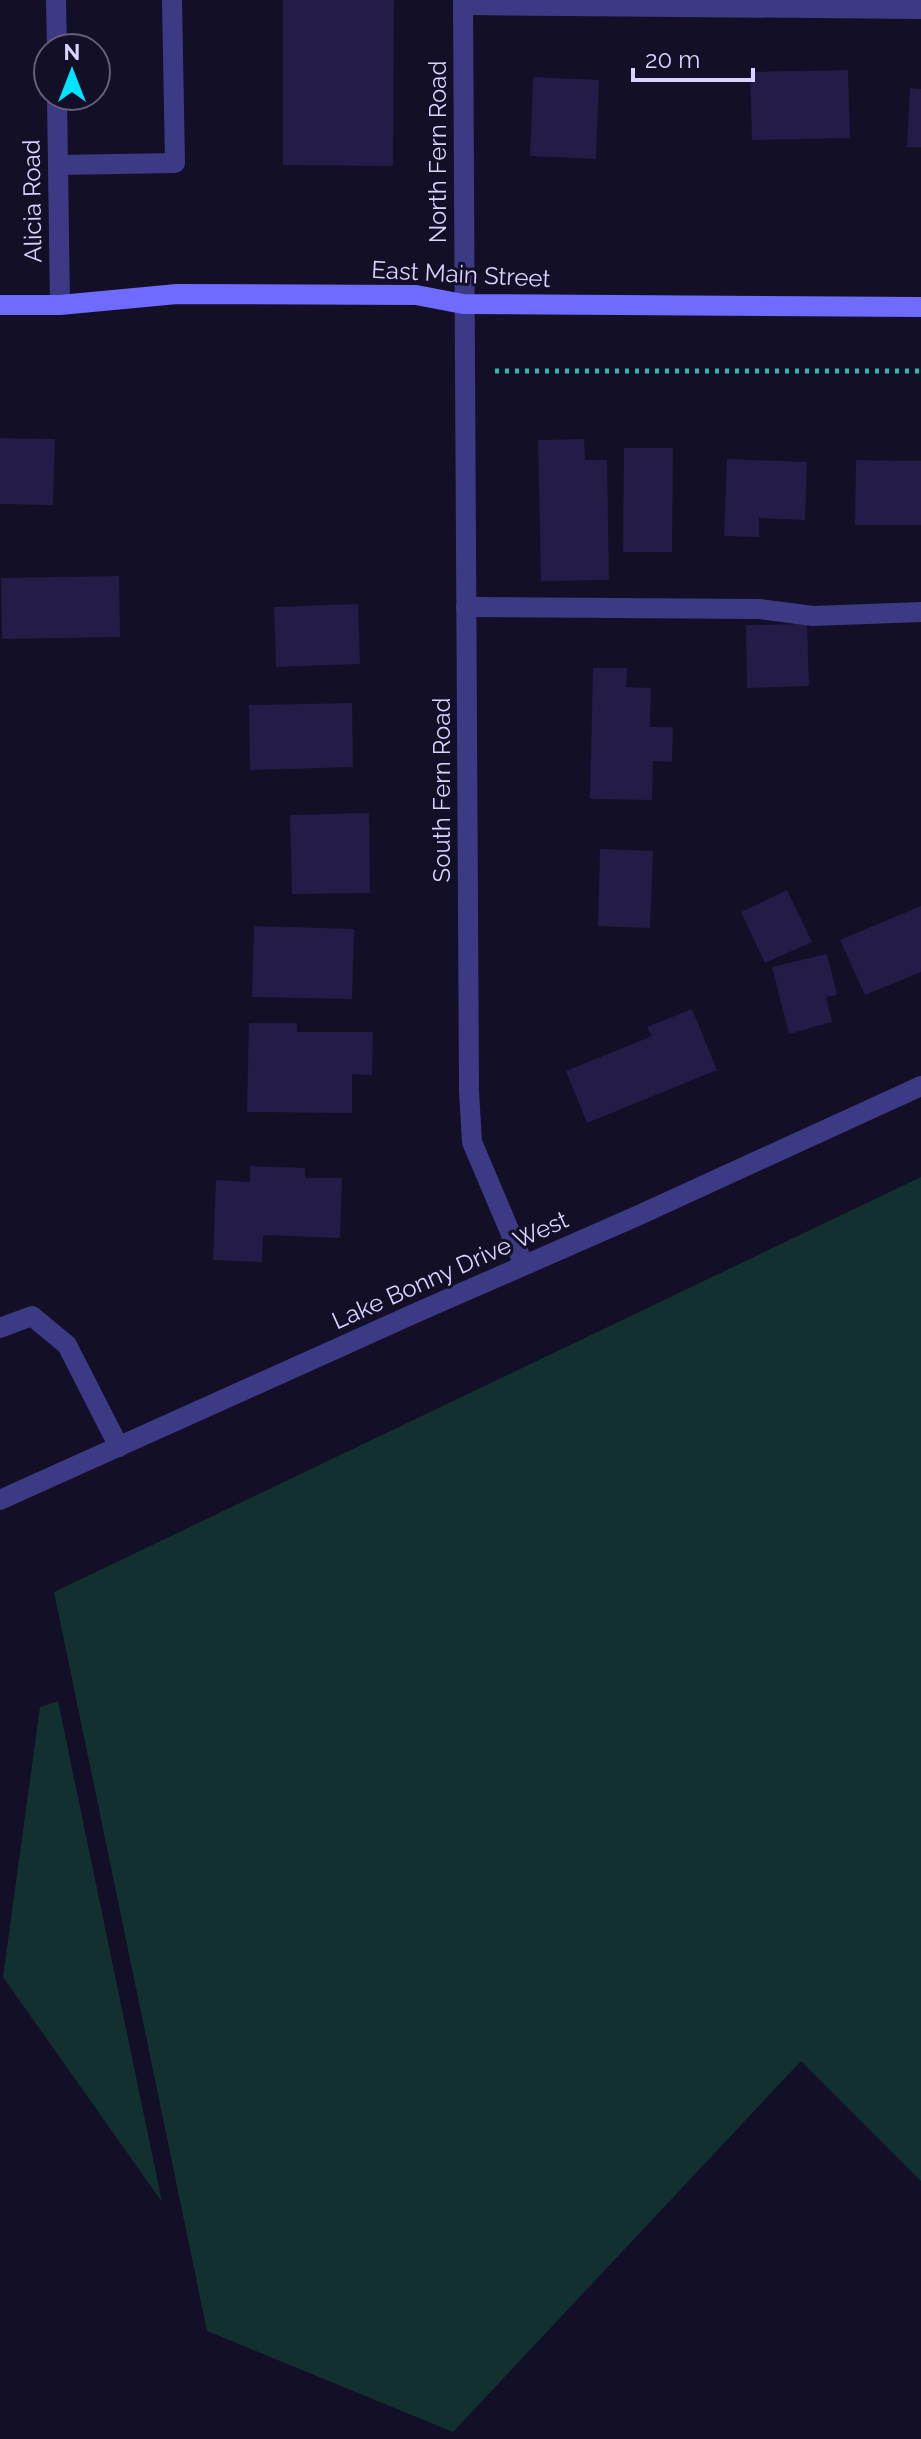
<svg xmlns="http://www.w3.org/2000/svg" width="921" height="2439" font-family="Raleway,sans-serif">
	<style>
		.green { fill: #12302f }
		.building { fill: #241b47 }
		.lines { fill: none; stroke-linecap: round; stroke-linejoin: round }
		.path { stroke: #2fb8b0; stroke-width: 5; stroke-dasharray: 4 6; stroke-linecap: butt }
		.service { stroke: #3d3a85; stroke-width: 20 }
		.minor { stroke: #3d3a85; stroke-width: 20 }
		.tertiary { stroke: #3d3a85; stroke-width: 20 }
		.secondary { stroke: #6f6bff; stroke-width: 20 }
		.labels { text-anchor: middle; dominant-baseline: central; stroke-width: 6; stroke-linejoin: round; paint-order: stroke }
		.street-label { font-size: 24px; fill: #d9d4ff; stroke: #130f26 }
	</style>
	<rect width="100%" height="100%" fill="#130f26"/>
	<!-- green -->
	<path class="green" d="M921 1177V2181L801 2061 453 2432 207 2331 54 1592Z
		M58 1701 162 2202 3 1977 40 1707Z"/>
	<!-- building -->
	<path class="building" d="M283 0H394L393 166 283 165Z
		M848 70 850 138 752 140 750 72Z
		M533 77 599 80 596 159 530 156Z
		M910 88 921 89V147H907Z
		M0 438 55 439 53 505 0 504Z
		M584 439 585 460H607L609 580 541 581 538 440Z
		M624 448H673L672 552H623Z
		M727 459 807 462 805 520 759 518V537L724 536Z
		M856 460 921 461V525H855Z
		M119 576 120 637 2 639 1 578Z
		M358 604 360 664 276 667 274 607Z
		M807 624 809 686 747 688 746 625Z
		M593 668H627L626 687 651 688 650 727H673L672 762 653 761 652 800 590 799Z
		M352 703 353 767 250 770 249 705Z
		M369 813 370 893 292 894 290 815Z
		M600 849 653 851 650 928 598 926Z
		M787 890 812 942 765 963 741 912Z
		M921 906V972L865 995 840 940Z
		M254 926 354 929 352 999 252 997Z
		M827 954 837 995 826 997 832 1022 789 1034 772 967Z
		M692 1009 717 1070 587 1123 566 1071 652 1036 647 1027Z
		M249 1023H297V1032H373L372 1075 352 1074V1113L247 1112Z
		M250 1166 305 1168V1178H342L340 1238 263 1235 262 1262 213 1260 216 1180 250 1182Z"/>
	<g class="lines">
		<!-- path -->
		<path class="path" d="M495 371H921"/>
		<!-- service -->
		<path class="service" d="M463 5 921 9
			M58 165 175 163 172 0
			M466 607 759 609 813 616 921 612
			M0 1328 32 1316 67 1345 119 1447"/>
		<!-- minor -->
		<path class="minor" d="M56 0 57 48
			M463 0 469 1091 472 1142 524 1265
			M57 96 60 305"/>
		<!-- tertiary -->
		<path class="tertiary" d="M0 1500 420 1311 637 1216 921 1086"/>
		<!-- secondary -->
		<path class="secondary" d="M0 305H60L177 294 416 295 463 304 921 307"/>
	</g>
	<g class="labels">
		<!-- street labels -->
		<g class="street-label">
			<text transform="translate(437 152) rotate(-90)">North Fern Road</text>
			<text transform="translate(32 201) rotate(-91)">Alicia Road</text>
			<text transform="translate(461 274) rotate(3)">East Main Street</text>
			<text transform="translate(441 790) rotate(-90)">South Fern Road</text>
			<text transform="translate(450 1270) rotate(-24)">Lake Bonny Drive West</text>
		</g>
	</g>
	<!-- north arrow -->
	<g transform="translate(72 72)"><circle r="38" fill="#130f26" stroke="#625e7d" stroke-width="2"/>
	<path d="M0-6L14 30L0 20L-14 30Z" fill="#00e5ff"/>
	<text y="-12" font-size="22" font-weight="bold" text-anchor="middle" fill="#d9d4ff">N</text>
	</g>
	<!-- scale -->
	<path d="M633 68v12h120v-12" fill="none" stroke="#d9d4ff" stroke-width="4"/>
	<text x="645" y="68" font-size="24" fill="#d9d4ff" stroke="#130f26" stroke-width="6" paint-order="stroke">20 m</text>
</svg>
